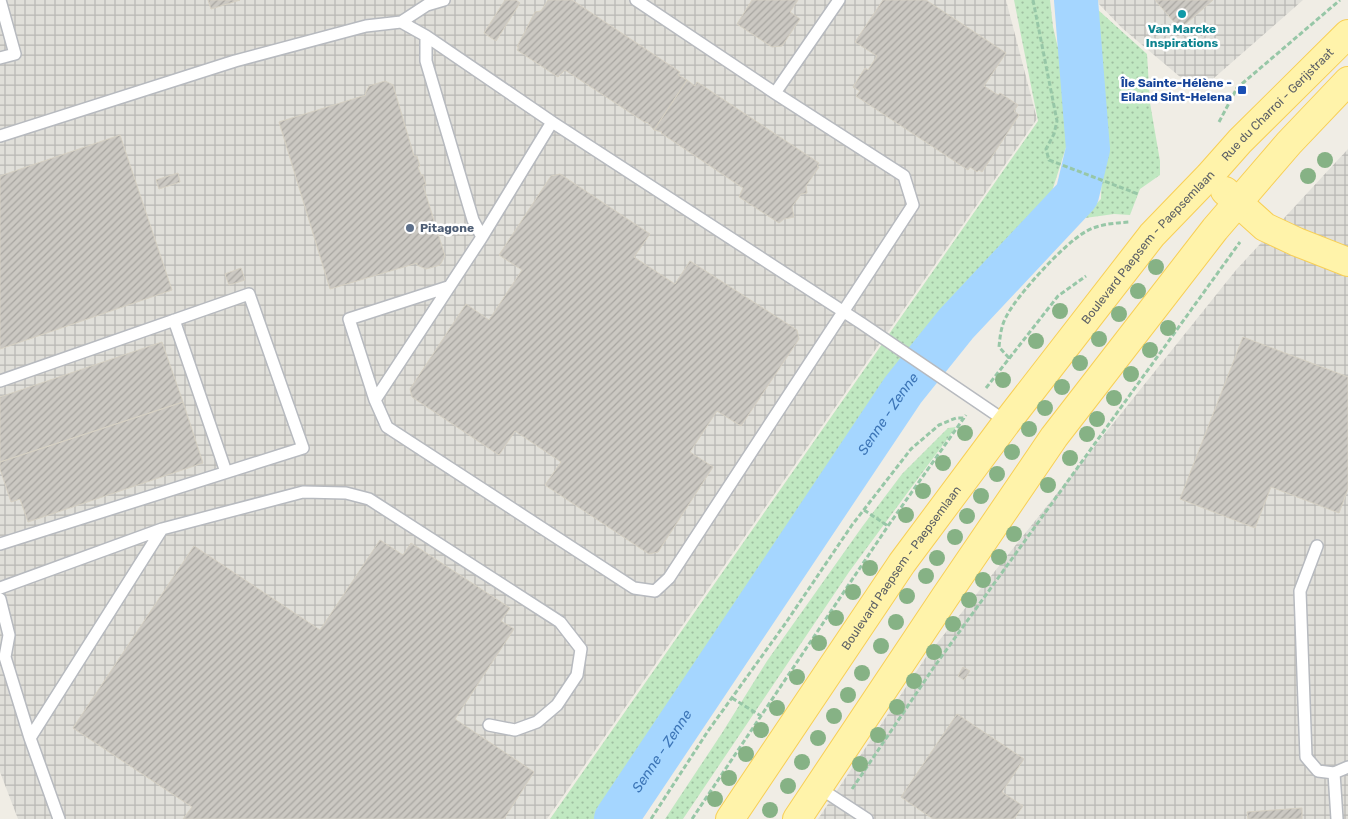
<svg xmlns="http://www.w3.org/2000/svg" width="1348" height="819" font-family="Rubik,sans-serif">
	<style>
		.industrial { fill: url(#industrial-grid) }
		.green { fill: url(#green-dots) }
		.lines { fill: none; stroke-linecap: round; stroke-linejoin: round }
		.river { stroke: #a5d6ff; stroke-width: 44 }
		.building { fill: url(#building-hatch); stroke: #d5d0c3 }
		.lane-casing { stroke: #b7babf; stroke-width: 14 }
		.primary-casing { stroke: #f8cf55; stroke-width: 30 }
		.path { stroke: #97c7a7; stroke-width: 3; stroke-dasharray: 5 2.5; stroke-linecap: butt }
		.lane { stroke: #fff; stroke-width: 11 }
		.primary { stroke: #fff3aa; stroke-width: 28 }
		.tree { fill: #86b285 }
		.culture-dot { fill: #0f9aa8; stroke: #fff; stroke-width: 2 }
		.transit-dot { fill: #1a4fb4; stroke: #fff; stroke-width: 2 }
		.service-dot { fill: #5c6f8a; stroke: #fff; stroke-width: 2 }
		.labels { text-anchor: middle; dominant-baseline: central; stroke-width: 5; stroke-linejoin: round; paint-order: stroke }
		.culture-label { font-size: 12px; font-weight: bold; fill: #0d838f; stroke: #fff }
		.transit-label { font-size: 12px; font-weight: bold; fill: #164399; stroke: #fff; text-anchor: end }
		.street-label { font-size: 12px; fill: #5c6066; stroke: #fff }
		.service-label { font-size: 12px; font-weight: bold; fill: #4e5e75; stroke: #fff; text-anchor: start }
		.water-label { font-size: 14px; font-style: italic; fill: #3c75b7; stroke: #fff }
	</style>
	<defs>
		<pattern id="industrial-grid" width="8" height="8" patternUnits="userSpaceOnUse" patternTransform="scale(1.25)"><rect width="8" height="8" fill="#e0dfd9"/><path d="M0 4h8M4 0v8" fill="none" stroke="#b9b8b4"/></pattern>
		<pattern id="green-dots" width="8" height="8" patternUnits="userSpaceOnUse" patternTransform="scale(1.25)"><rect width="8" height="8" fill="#c0e8c1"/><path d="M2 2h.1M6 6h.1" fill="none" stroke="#9fbfa1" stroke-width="1.8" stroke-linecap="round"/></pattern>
		<pattern id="building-hatch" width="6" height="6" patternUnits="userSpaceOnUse" patternTransform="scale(1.25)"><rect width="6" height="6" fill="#cbc8c2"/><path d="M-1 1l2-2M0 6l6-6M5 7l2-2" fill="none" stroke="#a8a6a1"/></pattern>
	</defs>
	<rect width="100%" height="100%" fill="#f0ede5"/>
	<!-- industrial -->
	<path class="industrial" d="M0 0H1006L1037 119 547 819H18L0 772Z
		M1098 0H1303L1198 92 1122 28 1099 4Z
		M1348 149V819H818L926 657 1236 270Z"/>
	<!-- green -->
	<path class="green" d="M1014 0H1050L1053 27 1075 119 1048 204 965 286 877 410 596 819H550L1038 121Z
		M1086 0H1096V8L1147 54 1150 103 1160 161V175L1140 189 1130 215 1114 214 1085 218 1088 212 1101 199C1101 185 1103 170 1103 156 1104 105 1094 51 1086 0Z
		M956 427 849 572 683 819H665L722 733 767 661 862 527 902 474 948 428Z"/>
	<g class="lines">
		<!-- river -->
		<path class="river" id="s1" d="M616 819 903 390 956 324 1077 195 1088 149 1076 0"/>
	</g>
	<!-- building -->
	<path class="building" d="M208 0H240L211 9Z
		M505 0H516L520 3 496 41 484 33Z
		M548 0H572L680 72 678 75 687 80 654 130 647 122 646 123 565 70 558 77 517 50 519 47H517L535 12 541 11Z
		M752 0H798L790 12 800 19 782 46 772 47 737 24Z
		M883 0H926L1006 53 984 86 998 95 1000 93 1018 105 1014 111 1019 115 982 172 979 170 977 172 970 167 968 170 856 96 860 91 853 87 865 68 868 70 877 56 855 42Z
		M1155 0H1213L1180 29Z
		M687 80 695 86 697 82 819 163 817 166 819 167 806 186 807 193 801 194 792 207 794 217 784 219 779 223 739 197 743 188 661 133 662 132 654 130Z
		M385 81 393 85 414 156H417L420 166 418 167 421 175H423L426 185H423L445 256 440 265 426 269 417 265V263L330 289 279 122 366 95 365 94 369 86Z
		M120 135 172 290 0 349V176Z
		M178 173 180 182 159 189 156 180Z
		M560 174 650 234 634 257 675 284 690 261 797 330 799 339 741 426 717 411 690 452 713 467 658 552 649 554 545 485 561 462 515 431 499 455 412 397 410 389 466 304 489 320 522 270 499 255 551 176Z
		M241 268 245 280 229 285 225 274Z
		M1243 337 1348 377V489L1339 513 1271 487 1255 528 1180 499Z
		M162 342 183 402 0 462V397Z
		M183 402 203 463 28 522 20 499 11 502 0 469V462Z
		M380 540 403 555 411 543 510 608 501 621 514 629 455 719 534 772 504 819H183L192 807 73 728 194 546 320 630Z
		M963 667 970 671 964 680 958 676Z
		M957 714 1024 759 1002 792 1023 806 1014 819H933L901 797Z
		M1302 808V819H1248L1247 812Z"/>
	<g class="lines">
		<!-- lane casing -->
		<g class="lane-casing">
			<path id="lane" d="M0 0 15 54 0 58
				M401 22 427 5 444 0
				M426 36V61L473 220 482 237
				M775 93 839 0
				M552 122 482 237 375 400 387 427 634 588 655 591 669 578 913 205 904 176 775 93 636 0
				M0 136 235 61 366 26 401 22 426 36 552 122 861 323 1007 422
				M174 320 226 472
				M0 381 249 294 303 448 0 544
				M375 400 349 319 448 287
				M1317 546 1300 591 1306 757 1318 771 1334 773 1348 767
				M0 588 162 529 303 492 346 493 369 499 560 622 581 649 577 675 557 705 537 722 515 730 489 725
				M0 599 9 635 5 657 30 738 59 819
				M30 738 162 529
				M1334 773 1337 819
				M818 787 867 819"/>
		</g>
		<!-- primary casing -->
		<g class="primary-casing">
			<g id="primary">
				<path d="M1225 191 1265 227 1297 242 1348 262"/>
				<path id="s2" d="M730 819 902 563 1007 422 1152 235 1209 176 1240 141 1348 34"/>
				<path d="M797 819 945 597 1054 437 1215 229 1289 143 1348 81"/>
			</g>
		</g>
		<!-- path -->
		<path class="path" d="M1033 0 1057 121 1054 134 1046 149 1049 160 1138 194
			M1219 122 1237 88 1340 0
			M1009 358 999 347C1000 337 1001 326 1006 317 1017 295 1064 244 1085 232 1098 224 1115 223 1130 222
			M986 388 1058 296 1086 276
			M864 510 888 526
			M732 698 761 716
			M852 789 934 667 1240 242
			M651 819 708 731 785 624 852 525 911 449 939 425 956 418H964
			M692 819 888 526 966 415"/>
		<!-- lane -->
		<use href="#lane" class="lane"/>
		<!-- primary -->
		<use href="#primary" class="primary"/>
	</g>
	<!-- trees -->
	<g class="tree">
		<circle cx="1325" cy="160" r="8"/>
		<circle cx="1308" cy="176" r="8"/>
		<circle cx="1156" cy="267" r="8"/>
		<circle cx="1138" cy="291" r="8"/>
		<circle cx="1060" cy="311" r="8"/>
		<circle cx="1119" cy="314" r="8"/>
		<circle cx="1168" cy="328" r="8"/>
		<circle cx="1099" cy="339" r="8"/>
		<circle cx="1036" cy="341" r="8"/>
		<circle cx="1150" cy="350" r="8"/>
		<circle cx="1080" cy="363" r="8"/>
		<circle cx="1131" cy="374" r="8"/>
		<circle cx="1003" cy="380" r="8"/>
		<circle cx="1062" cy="387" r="8"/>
		<circle cx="1114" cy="398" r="8"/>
		<circle cx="1045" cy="408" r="8"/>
		<circle cx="1097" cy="419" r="8"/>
		<circle cx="1029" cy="429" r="8"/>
		<circle cx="965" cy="433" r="8"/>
		<circle cx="1087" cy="434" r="8"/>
		<circle cx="1012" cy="452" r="8"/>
		<circle cx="1070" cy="458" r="8"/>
		<circle cx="943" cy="463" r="8"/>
		<circle cx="997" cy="474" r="8"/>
		<circle cx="1048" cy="485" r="8"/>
		<circle cx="923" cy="491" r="8"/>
		<circle cx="981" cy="496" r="8"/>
		<circle cx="906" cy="515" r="8"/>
		<circle cx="967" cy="516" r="8"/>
		<circle cx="1014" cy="534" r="8"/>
		<circle cx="955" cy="537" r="8"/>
		<circle cx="999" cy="557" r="8"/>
		<circle cx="937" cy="558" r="8"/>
		<circle cx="870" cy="568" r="8"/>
		<circle cx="926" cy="576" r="8"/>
		<circle cx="983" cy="580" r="8"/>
		<circle cx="853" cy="592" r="8"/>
		<circle cx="907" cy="596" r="8"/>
		<circle cx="969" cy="600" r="8"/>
		<circle cx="836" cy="618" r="8"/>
		<circle cx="896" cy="622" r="8"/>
		<circle cx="953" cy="624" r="8"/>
		<circle cx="819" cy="643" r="8"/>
		<circle cx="881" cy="646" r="8"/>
		<circle cx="934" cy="652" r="8"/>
		<circle cx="862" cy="673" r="8"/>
		<circle cx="797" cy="677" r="8"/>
		<circle cx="914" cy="681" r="8"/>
		<circle cx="848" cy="695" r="8"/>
		<circle cx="897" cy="707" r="8"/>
		<circle cx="777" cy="708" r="8"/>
		<circle cx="834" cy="716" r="8"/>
		<circle cx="761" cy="730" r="8"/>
		<circle cx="878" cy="735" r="8"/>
		<circle cx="818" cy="738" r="8"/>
		<circle cx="746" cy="754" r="8"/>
		<circle cx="802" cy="762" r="8"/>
		<circle cx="860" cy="764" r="8"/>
		<circle cx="729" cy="778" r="8"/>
		<circle cx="788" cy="786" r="8"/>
		<circle cx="715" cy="799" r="8"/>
		<circle cx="770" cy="810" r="8"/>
	</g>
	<!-- markers -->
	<circle class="culture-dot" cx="1182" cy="14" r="5"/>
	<rect class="transit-dot" x="1237" y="85" width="10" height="10" rx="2.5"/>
	<circle class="service-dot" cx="410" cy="228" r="5"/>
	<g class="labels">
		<!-- culture labels -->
		<g class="culture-label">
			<text x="1182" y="29">Van Marcke<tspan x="1182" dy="14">Inspirations</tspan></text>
		</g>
		<!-- transit labels -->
		<g class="transit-label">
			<text x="1232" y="83">Île Sainte-Hélène -<tspan x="1232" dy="14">Eiland Sint-Helena</tspan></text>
		</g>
		<!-- street labels -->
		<g class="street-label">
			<text stroke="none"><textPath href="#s2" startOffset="902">Rue du Charroi - Gerijstraat</textPath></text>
			<text stroke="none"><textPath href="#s2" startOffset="709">Boulevard Paepsem - Paepsemlaan</textPath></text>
			<text stroke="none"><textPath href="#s2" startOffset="304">Boulevard Paepsem - Paepsemlaan</textPath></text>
		</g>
		<!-- service labels -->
		<g class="service-label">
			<text x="420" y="228">Pitagone</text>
		</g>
		<!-- water labels -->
		<g class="water-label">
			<text stroke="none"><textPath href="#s1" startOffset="488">Senne - Zenne</textPath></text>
			<text stroke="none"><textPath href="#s1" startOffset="82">Senne - Zenne</textPath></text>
		</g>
	</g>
</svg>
